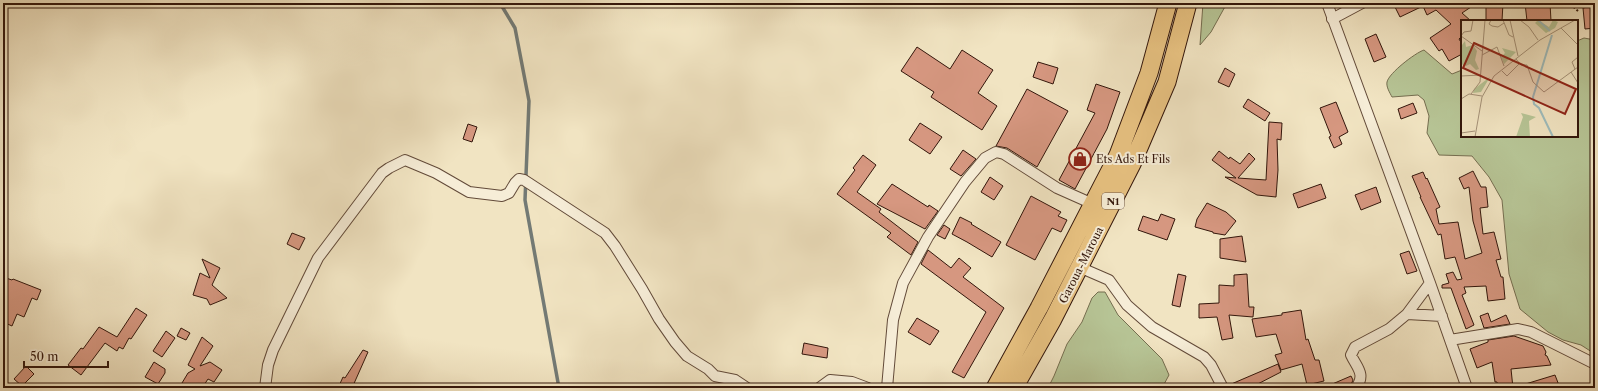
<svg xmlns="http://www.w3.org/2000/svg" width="1598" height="391" font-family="'Libre Caslon Text',serif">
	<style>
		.green { fill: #b7c596; stroke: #756e50 }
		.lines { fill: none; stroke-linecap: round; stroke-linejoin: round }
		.stream { stroke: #737a75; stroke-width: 3.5 }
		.building { fill: #d69780; stroke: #33160b }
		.minor-casing { stroke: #624a39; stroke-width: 12 }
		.trunk-casing { stroke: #33160b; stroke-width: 19 }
		.path { stroke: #33160b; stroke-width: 2; stroke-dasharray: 3 2; stroke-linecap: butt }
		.minor { stroke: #f6edd7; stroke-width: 10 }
		.trunk { stroke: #e8c281; stroke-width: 17 }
		.labels { text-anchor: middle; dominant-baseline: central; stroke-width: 4; stroke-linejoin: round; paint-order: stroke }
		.shield { fill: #f6edd7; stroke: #6e5648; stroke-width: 1 }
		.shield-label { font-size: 10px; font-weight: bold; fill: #33160b }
		.poi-label { font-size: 11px; fill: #33160b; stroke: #f6edd7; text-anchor: start }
		.street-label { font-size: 11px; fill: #33160b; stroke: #f6edd7 }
		.inset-river { fill: none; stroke: #9ebcbc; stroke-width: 2 }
		.inset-road { fill: none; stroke: #a59279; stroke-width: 1 }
		.view { fill: #8f2418; fill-opacity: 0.15; stroke: #8f2418; stroke-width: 2 }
		.inset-edge { fill: none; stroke: #33160b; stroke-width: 2 }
	</style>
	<rect width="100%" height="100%" fill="#f1e4c2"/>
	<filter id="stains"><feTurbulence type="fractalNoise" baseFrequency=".005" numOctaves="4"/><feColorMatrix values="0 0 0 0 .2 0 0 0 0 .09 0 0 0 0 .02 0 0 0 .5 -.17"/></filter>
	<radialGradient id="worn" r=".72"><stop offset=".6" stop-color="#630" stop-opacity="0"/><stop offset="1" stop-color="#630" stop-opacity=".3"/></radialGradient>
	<!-- green -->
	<path class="green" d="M1203 3H1227L1211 32 1200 45Z
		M1584 38 1595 40V354L1581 345 1563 340 1548 332 1520 309 1509 274 1502 200 1489 177 1472 156 1439 155 1427 133 1429 116 1424 100 1418 95 1392 97C1390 93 1386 87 1387 82 1389 73 1415 53 1424 50L1452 74 1462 70V136H1577V41Z
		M1098 292H1105L1118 315 1162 359 1169 375 1162 388H1048L1054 376 1067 344 1082 322 1092 298Z"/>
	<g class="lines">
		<!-- stream -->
		<path class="stream" d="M500 3 515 28 529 101 525 200 559 388"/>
	</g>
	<!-- building -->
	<path class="building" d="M1393 3H1477L1462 13 1471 21H1462V36L1459 39 1462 44V54L1449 61 1442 49 1439 51 1430 38 1451 24 1436 10 1427 15 1423 6 1400 17Z
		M1486 3H1503L1502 21H1486Z
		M1525 3H1550L1551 21H1527Z
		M1593 6 1595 28 1585 29 1583 8Z
		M1376 34 1386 57 1374 62 1365 39Z
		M917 47 950 69 962 50 993 70 978 93 997 106 982 130 931 97 934 92 901 71Z
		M1038 62 1058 68 1053 84 1033 77Z
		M1225 68 1235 74 1229 87 1218 82Z
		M1096 84 1120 92 1107 129 1075 189 1059 180 1095 113 1087 110Z
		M1027 89 1068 111 1037 167 1007 148 996 146Z
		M1248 99 1270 113 1265 121 1243 107Z
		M1336 102 1348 132 1339 137 1342 144 1334 148 1329 137 1331 136 1320 108Z
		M1413 103 1417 113 1401 119 1398 109Z
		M1269 122 1282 123 1281 140 1277 139 1278 170 1276 197 1257 195 1225 177 1236 178 1212 160 1219 151 1229 159 1230 157 1240 164 1249 153 1255 159 1238 178 1266 180Z
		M920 123 942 137 930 154 909 140Z
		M468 124 477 127 472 142 463 139Z
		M963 150 976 159 961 176 950 169Z
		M863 155 876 165 857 192 881 209 879 212 918 242 911 255 887 237 891 233 837 194 855 170 853 168Z
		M1473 171 1481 187H1486L1488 207 1480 208 1483 234 1494 232 1501 259 1496 260 1501 277H1503L1505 299 1488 301 1486 286 1464 287 1466 293 1462 295 1474 325 1466 329 1451 288H1442V285L1449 283 1446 274 1453 272 1457 280 1462 279 1455 257 1445 259 1441 234 1438 235 1420 197H1421L1412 176 1423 172 1426 179 1427 178 1440 207 1436 209 1439 224 1458 222 1465 259 1482 253 1473 221 1469 187 1464 189 1459 178Z
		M990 177 1003 186 994 200 981 192Z
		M892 184 928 207 929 205 938 211 925 229 877 204Z
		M1321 184 1326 198 1298 208 1293 194Z
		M1376 187 1381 202 1361 210 1355 195Z
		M1031 196 1061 212 1058 216 1067 220 1061 232 1052 228 1035 260 1006 245Z
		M1207 203 1226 212 1236 221 1225 235 1213 233V232L1195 227 1197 219Z
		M1161 214 1175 219 1167 240 1138 230 1143 216 1158 221Z
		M960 217 972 223 971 224 1001 242 992 257 967 242 952 234Z
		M944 225 950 229 945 239 937 235Z
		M292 233 305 238 299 250 287 244Z
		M1242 236 1246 262 1220 258V239Z
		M928 250 951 268 959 258 971 268 963 277 1004 308 964 378 952 372 986 312 921 264Z
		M1409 251 1417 271 1407 274 1400 254Z
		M202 259 220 268 212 285 227 298 210 305 207 299 193 295 200 273 210 278Z
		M1178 274 1186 276 1180 307 1172 305Z
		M1247 274 1249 307H1254L1253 317 1229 315 1233 338 1222 340 1217 317 1199 318V304L1219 303V285L1234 286V275Z
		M3 277 12 280 13 279 41 290 37 300 32 298 24 317 17 314 12 326 3 322Z
		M136 308 147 315 131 339 129 338 123 349 119 347 117 351 105 343 81 375 68 365 81 348 83 349 99 327 117 337Z
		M1301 310 1306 340 1308 339 1315 360H1319L1324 381 1307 385 1302 364 1281 370 1275 355 1282 353 1276 334 1256 337 1252 319 1282 315V313Z
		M1488 313 1491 322 1506 315 1510 324 1484 328 1480 316Z
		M917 318 939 331 930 345 908 332Z
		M181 328 190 333 186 340 177 336Z
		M166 331 175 338 162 357 153 351Z
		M1514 336 1543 346 1546 352 1545 355 1547 356 1551 365 1511 369 1513 388H1498L1497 382H1495L1492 362 1477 368 1470 349 1488 342V340Z
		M202 337 213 346 200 366 210 362 222 370 214 382 208 379 202 388H179L188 373 195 369 188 365Z
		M804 343 828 348 827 358 802 354Z
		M363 350 368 352 352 388H338L343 377 345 378Z
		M154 362 165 369V373L158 384 145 377Z
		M1278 364 1281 372 1250 388H1229V385Z
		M26 366 34 374 22 386 14 379Z
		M1555 375 1560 388H1520L1519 386Z
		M1351 376 1353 380 1350 387 1323 388Z"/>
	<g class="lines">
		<!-- minor casing -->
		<g class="minor-casing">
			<path id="minor" d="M1327 3 1430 283 1467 388
				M1332 19 1362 3
				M1079 267 1109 280 1127 305 1152 327 1204 357 1211 365 1223 388
				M1407 314 1442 316
				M1450 340 1518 329 1531 332 1595 364
				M265 388 268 365 273 350 318 258 382 173 389 168 405 160 436 173 469 192 502 196 509 193 515 183 519 179 524 180 605 233 615 246 642 289 659 319 675 342 687 356 708 369 715 376 735 380 747 388
				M819 388 830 380 852 382 868 388
				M887 388 893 320 903 283 928 237 965 182 985 158 996 152 1004 154 1057 188 1093 204
				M1356 388C1366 374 1357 368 1351 355L1355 347 1389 329 1407 314 1430 283"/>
		</g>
		<!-- trunk casing -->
		<g class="trunk-casing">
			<path id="trunk" d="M995 388 1039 308 1118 155 1149 73 1168 3
				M1014 388 1053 319 1132 164 1167 82 1188 3"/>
		</g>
		<!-- path -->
		<path class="path" d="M1569 3 1578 11"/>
		<!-- minor -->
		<use href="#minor" class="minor"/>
		<!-- trunk -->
		<use href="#trunk" class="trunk"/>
	</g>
	<!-- icons -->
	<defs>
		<g id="shop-ring" transform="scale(1.15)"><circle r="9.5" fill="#f6edd7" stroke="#8f2418" stroke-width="1.5"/><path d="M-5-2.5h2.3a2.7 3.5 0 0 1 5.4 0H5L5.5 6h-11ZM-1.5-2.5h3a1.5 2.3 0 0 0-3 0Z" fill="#8f2418"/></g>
	</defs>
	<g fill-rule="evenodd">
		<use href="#shop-ring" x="1080" y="159"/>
	</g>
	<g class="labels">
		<!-- shield labels -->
		<rect class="shield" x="1102" y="193" width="22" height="16" rx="3"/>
		<g class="shield-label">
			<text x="1113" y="201">N1</text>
		</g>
		<!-- poi labels -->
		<g class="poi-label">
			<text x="1096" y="159">Ets Ads Et Fils</text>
		</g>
		<!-- street labels -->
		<g class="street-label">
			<text transform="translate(1081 265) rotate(-63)">Garoua-Maroua</text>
		</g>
	</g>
	<!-- overview -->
	<g transform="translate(1461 20)">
		<rect width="117" height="117" fill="#f1e4c2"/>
		<path d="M77 0 88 7 92 0 97 2 94 8 85 13 74 3ZM4 21 5 27 12 25 16 31 14 40 18 49 15 50 9 44 5 46 0 44 1 25ZM41 28 55 32 43 44 40 37 44 33ZM29 57 20 72 12 73 13 69ZM60 93 75 97 68 101 69 117H55L62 97Z" fill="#b7c596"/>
		<path class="inset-river" d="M77 0 89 11M91 15 72 77 73 84 78 88 92 117"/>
		<path class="inset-road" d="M30 0 28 4 31 6 37 7 43 3M42 0 48 15 52 17M49 0 57 36M59 0 68 7 77 20M100 8 117 25M0 16 21 31M0 16 3 12 10 11 12 0M21 35 36 27 43 46M55 39 60 45H66L72 62 83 72 117 47M114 49 111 42 117 37M41 51 46 56 59 43M110 52 117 63M0 56 20 55M10 74 19 62 24 0M0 79 8 74 21 76M0 113 14 111M14 117 21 77 33 56 79 20 114 0"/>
		<path class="view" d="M13 23 115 69 104 94 2 48Z"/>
		<rect width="117" height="117" class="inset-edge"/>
	</g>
	<!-- margin -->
	<rect width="1598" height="391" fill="none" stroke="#f1e4c2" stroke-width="16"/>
	<rect x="4" y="4" width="1590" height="383" fill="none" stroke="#33160b" stroke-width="2"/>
	<rect x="8" y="8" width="1582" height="375" fill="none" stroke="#33160b"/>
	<!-- scale -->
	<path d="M24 361v6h84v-6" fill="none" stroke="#33160b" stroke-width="2"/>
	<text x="30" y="361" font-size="12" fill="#33160b" stroke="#f6edd7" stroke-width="3" paint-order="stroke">50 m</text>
	<rect width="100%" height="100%" filter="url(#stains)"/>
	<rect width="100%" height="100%" fill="url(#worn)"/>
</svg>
